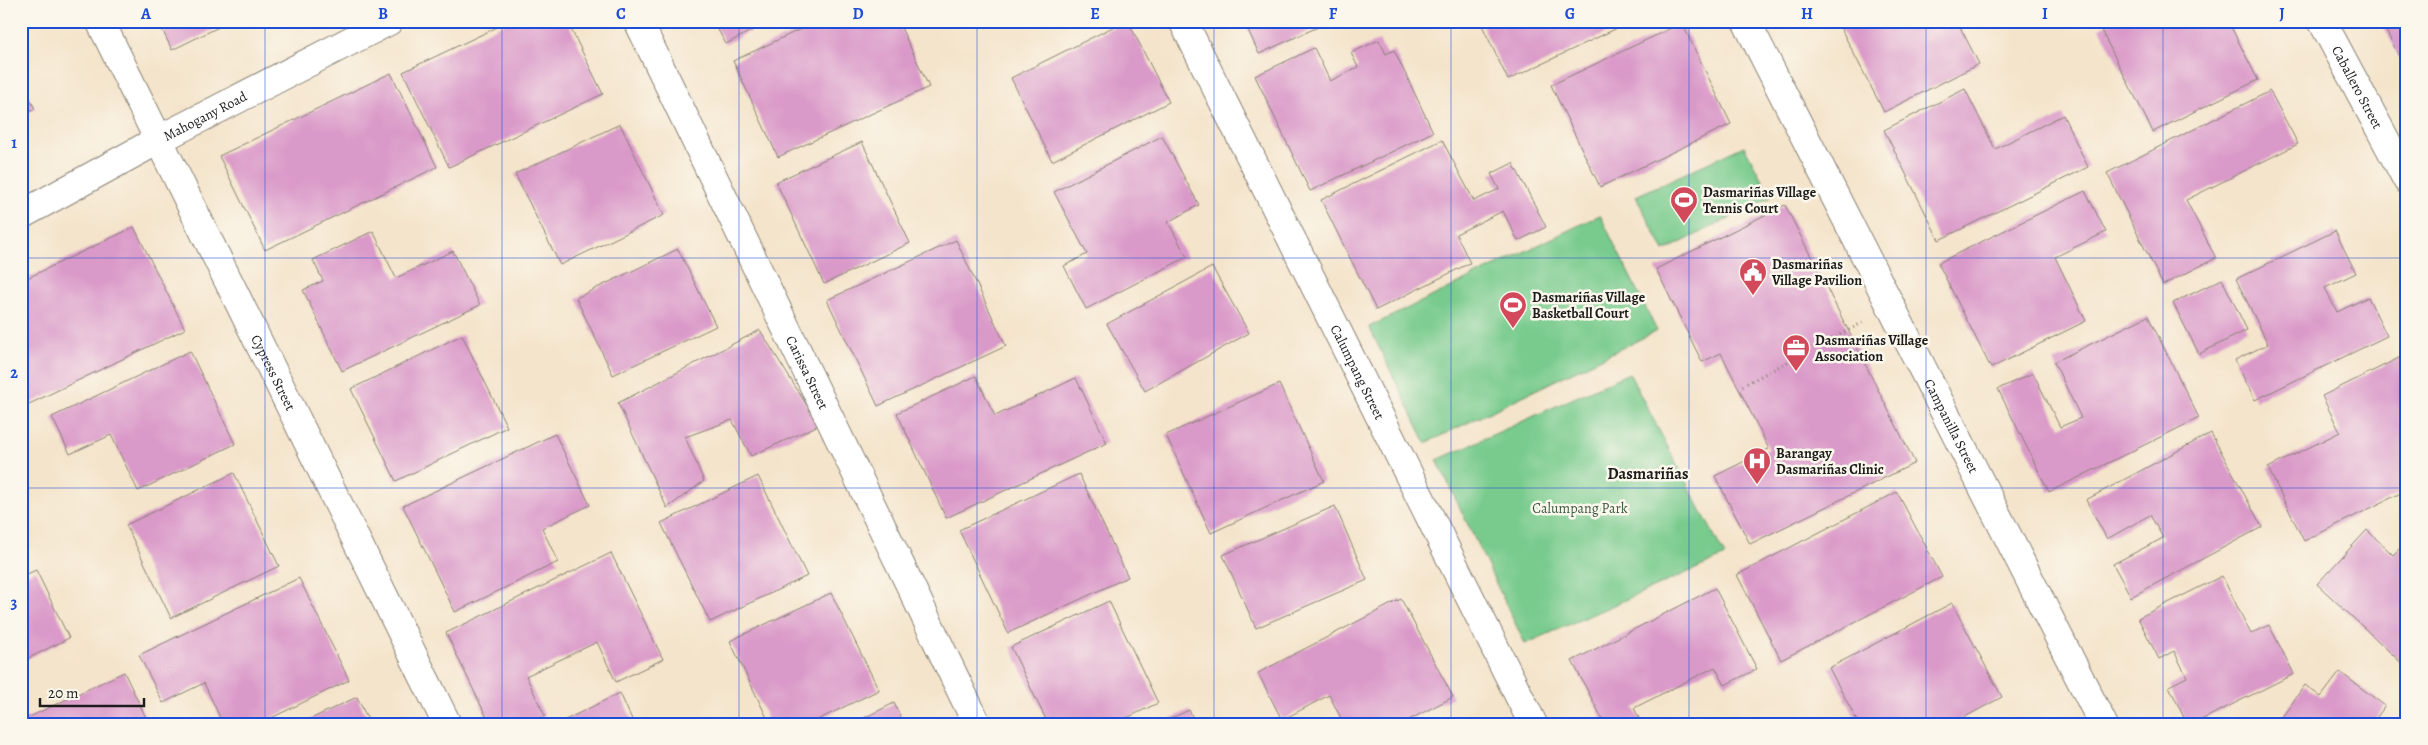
<svg xmlns="http://www.w3.org/2000/svg" width="2428" height="745" font-family="Alegreya,serif">
	<style>
		.green { fill: #78cb8d; stroke: #4a7454 }
		.building { fill: #da9ac9 }
		.lines { fill: none; stroke-linecap: round; stroke-linejoin: round }
		.minor-casing { stroke: #888074; stroke-width: 30 }
		.path { stroke: #888074; stroke-width: 3; stroke-dasharray: 1 4; stroke-linecap: butt }
		.minor { stroke: #fff; stroke-width: 28 }
		.grid { fill: none; stroke: #1d4ed8; stroke-width: 1; stroke-opacity: 0.55 }
		.labels { text-anchor: middle; dominant-baseline: central; stroke-width: 5; stroke-linejoin: round; paint-order: stroke }
		.street-label { font-size: 14px; fill: #1c1c1c; stroke: #fbf7ec }
		.poi-label { font-size: 14px; font-weight: bold; fill: #1c1c1c; stroke: #fbf7ec; text-anchor: start }
		.park-label { font-size: 14px; fill: #3c5944; stroke: #fbf7ec }
		.quarter-label { font-size: 16px; font-weight: bold; fill: #1c1c1c; stroke: #fbf7ec }
		.neatline { fill: none; stroke: #1d4ed8; stroke-width: 2 }
		.grid-label { font-size: 16px; text-anchor: middle; font-weight: bold; fill: #1d4ed8 }
	</style>
	<rect width="100%" height="100%" fill="#fbf7ec"/>
	<filter id="ink" filterUnits="userSpaceOnUse"><feTurbulence type="fractalNoise" baseFrequency=".02" numOctaves="2"/><feDisplacementMap in="SourceGraphic" scale="10" xChannelSelector="R" yChannelSelector="G"/><feConvolveMatrix kernelMatrix="1 2 1 2 8 2 1 2 1" color-interpolation-filters="sRGB"/></filter>
	<filter id="wash" filterUnits="userSpaceOnUse"><feTurbulence type="fractalNoise" baseFrequency=".0096" numOctaves="4" result="noise"/><feDisplacementMap in="SourceGraphic" scale="20" xChannelSelector="R" yChannelSelector="G"/><feGaussianBlur stdDeviation="1.12" result="paint"/><feColorMatrix in="noise" values="0 0 0 0 0 0 0 0 0 0 0 0 0 0 0 0 0 1.4 0 .05"/><feComposite in="paint" operator="in"/></filter>
	<g filter="url(#wash)">
		<rect width="100%" height="100%" fill="#f4e4cb"/>
		<!-- green -->
		<path class="green" d="M1744 146 1771 197 1664 251 1636 196Z
			M1600 215 1657 331 1426 443 1369 327Z
			M1629 373 1725 556 1525 644 1437 460Z"/>
		<g id="blocks">
			<!-- building -->
			<path class="building" d="M158 21H231L172 50Z
				M510 21H567L603 94 449 167 403 72Z
				M713 21H770L726 44Z
				M818 21H898L929 87 778 157 733 61Z
				M1125 21H1128L1169 102 1052 161 1011 78Z
				M1244 21H1331L1259 54Z
				M1480 21H1632L1508 80Z
				M1837 21H1957L1979 64 1884 112Z
				M2114 21H2228L2258 80 2153 132 2100 28Z
				M2381 21H2407V65L2404 66Z
				M1682 23 1731 124 1600 187 1551 85Z
				M1379 40 1386 54 1394 50 1433 132 1310 191 1255 76 1314 48 1330 81 1358 67 1351 53Z
				M391 73 437 167 265 250 219 156Z
				M21 81 35 109 21 116Z
				M1965 89 1995 149 2063 115 2088 167 1939 240 1884 130Z
				M2270 91 2298 144 2186 200 2216 258 2163 285 2107 173Z
				M620 124 664 215 560 265 515 174Z
				M1162 136 1199 205 1168 222 1187 257 1086 309 1064 266 1087 254 1054 192Z
				M1442 140 1474 201 1499 189 1491 174 1513 163 1546 227 1518 241 1503 211 1456 234 1470 263 1376 310 1321 200Z
				M862 142 910 243 824 284 776 182Z
				M2085 191 2106 232 2055 257 2086 321 1991 368 1938 263Z
				M1785 205 1915 463 1750 544 1715 476 1769 449 1721 353 1702 362 1656 269Z
				M134 227 185 329 25 406 21 398V281Z
				M373 231 396 278 453 251 480 305 342 371 303 290 323 281 313 260Z
				M2335 231 2356 273 2325 288 2337 312 2368 297 2387 336 2255 400 2235 360 2268 344 2236 279Z
				M956 240 1006 346 878 406 827 300Z
				M678 249 716 326 613 375 576 298Z
				M1212 267 1249 333 1145 391 1107 324Z
				M2222 279 2247 330 2199 354 2173 303Z
				M2148 316 2199 418 2049 492 1998 389 2033 373 2060 427 2081 418 2054 362Z
				M760 330 819 425 751 456 732 420 685 437 704 481 667 508 618 403Z
				M462 335 507 427 396 481 351 389Z
				M190 351 235 444 138 491 111 435 70 454 52 417Z
				M2403 356 2407 364V490L2304 541 2268 468 2340 432 2322 396Z
				M976 376 995 416 1076 378 1107 443 946 518 897 413Z
				M1279 384 1324 481 1211 533 1166 435Z
				M2211 433 2262 527 2131 597 2113 564 2163 538 2150 515 2107 539 2086 500Z
				M555 434 590 505 542 528 558 562 455 612 403 506Z
				M234 473 279 566 171 618 126 525Z
				M1079 474 1128 577 1008 633 959 530Z
				M758 476 807 576 710 622 661 523Z
				M1897 492 1942 577 1781 660 1737 575Z
				M1335 506 1367 580 1256 628 1223 555Z
				M2367 530 2393 555 2407 541V668L2317 584Z
				M611 553 663 659 616 682 597 642 526 676 545 716 529 724H490L446 633Z
				M36 570 69 638 21 662V577Z
				M2222 576 2251 634 2269 625 2294 674 2193 724H2187L2169 686 2187 677 2174 651 2159 659 2138 618Z
				M299 578 349 680 259 724H223L204 683 163 703 139 655Z
				M1715 588 1757 669 1725 685 1715 667 1634 708 1642 724H1605L1572 661Z
				M831 593 879 690 809 724H770L730 641Z
				M1401 599 1453 697 1401 724H1330L1341 718 1329 695 1282 720 1258 673Z
				M1109 601 1158 703 1114 724H1048L1011 647Z
				M1952 603 2002 697 1952 724H1859L1829 668Z
				M124 672 149 724H21V721Z
				M2340 672 2385 706 2372 724H2277L2305 685 2321 697Z
				M620 693 634 724H557Z
				M357 697 370 724H300Z
				M894 703 904 724H852Z
				M1189 710 1196 724H1159Z"/>
		</g>
	</g>
	<g filter="url(#ink)">
		<use href="#blocks" fill-opacity="0" stroke="#888074" stroke-width="1"/>
		<g class="lines">
			<!-- minor casing -->
			<g class="minor-casing">
				<g id="minor">
					<path id="s1" d="M100 21 447 724"/>
					<path id="s2" d="M638 21 977 724"/>
					<path id="s3" d="M1183 21 1533 724"/>
					<path id="s4" d="M1746 21 2103 724"/>
					<path id="s5" d="M2322 21 2407 180"/>
					<path id="s6" d="M21 215 160 139 389 21"/>
				</g>
			</g>
			<!-- path -->
			<path class="path" d="M1738 388 1864 322"/>
			<!-- minor -->
			<use href="#minor" class="minor"/>
		</g>
	</g>
	<!-- grid -->
	<path class="grid" d="M265 21V724M502 21V724M739 21V724M977 21V724M1214 21V724M1451 21V724M1689 21V724M1926 21V724M2163 21V724M21 258H2407M21 488H2407"/>
	<!-- icons -->
	<defs>
		<g id="stadium-pin" transform="scale(1.4375)"><path d="M0 17L-7.5 6A9.5 9.5 0 1 1 7.5 6Z" fill="#d1495b" stroke="#fbf7ec"/><path d="M0-5a6.5 5 0 1 0 0 10a6.5 5 0 1 0 0-10ZM-3.5-1.8h7v3.6h-7Z" fill="#fff"/></g>
		<g id="civic-pin" transform="scale(1.4375)"><path d="M0 17L-7.5 6A9.5 9.5 0 1 1 7.5 6Z" fill="#d1495b" stroke="#fbf7ec"/><path d="M-.6-6.5H3V-4.5H.6V-3L4-1V1h2V6H-6V1h2V-1L-.6-3ZM-1.2 2.5V6h2.4V2.5Z" fill="#fff"/></g>
		<g id="office-pin" transform="scale(1.4375)"><path d="M0 17L-7.5 6A9.5 9.5 0 1 1 7.5 6Z" fill="#d1495b" stroke="#fbf7ec"/><path d="M-6-3h4V-5.5h4V-3h4V5H-6ZM-1-4.5V-3h2v-1.5ZM-6 0V1H6V0Z" fill="#fff"/></g>
		<g id="hospital-pin" transform="scale(1.4375)"><path d="M0 17L-7.5 6A9.5 9.5 0 1 1 7.5 6Z" fill="#d1495b" stroke="#fbf7ec"/><path d="M-5-5h3v3.5h4V-5h3V5h-3V1.5h-4V5h-3Z" fill="#fff"/></g>
	</defs>
	<g fill-rule="evenodd">
		<use href="#stadium-pin" x="1684" y="200"/>
		<use href="#civic-pin" x="1753" y="272"/>
		<use href="#stadium-pin" x="1513" y="305"/>
		<use href="#office-pin" x="1796" y="348"/>
		<use href="#hospital-pin" x="1757" y="461"/>
	</g>
	<g class="labels">
		<!-- street labels -->
		<g class="street-label">
			<text stroke="none"><textPath href="#s5" startOffset="75">Caballero Street</textPath></text>
			<text stroke="none"><textPath href="#s6" startOffset="209">Mahogany Road</textPath></text>
			<text stroke="none"><textPath href="#s1" startOffset="392">Cypress Street</textPath></text>
			<text stroke="none"><textPath href="#s2" startOffset="390">Carissa Street</textPath></text>
			<text stroke="none"><textPath href="#s3" startOffset="392">Calumpang Street</textPath></text>
			<text stroke="none"><textPath href="#s4" startOffset="454">Campanilla Street</textPath></text>
		</g>
		<!-- poi labels -->
		<g class="poi-label">
			<text x="1703" y="192">Dasmariñas Village<tspan x="1703" dy="16">Tennis Court</tspan></text>
			<text x="1772" y="264">Dasmariñas<tspan x="1772" dy="16">Village Pavilion</tspan></text>
			<text x="1532" y="297">Dasmariñas Village<tspan x="1532" dy="16">Basketball Court</tspan></text>
			<text x="1815" y="340">Dasmariñas Village<tspan x="1815" dy="16">Association</tspan></text>
			<text x="1776" y="453">Barangay<tspan x="1776" dy="16">Dasmariñas Clinic</tspan></text>
		</g>
		<!-- park labels -->
		<g class="park-label">
			<text x="1580" y="508">Calumpang Park</text>
		</g>
		<!-- quarter labels -->
		<g class="quarter-label">
			<text x="1648" y="474">Dasmariñas</text>
		</g>
	</g>
	<!-- margin -->
	<rect width="2428" height="745" fill="none" stroke="#fbf7ec" stroke-width="55"/>
	<!-- scale -->
	<path d="M40 698v8h104v-8" fill="none" stroke="#1c1c1c" stroke-width="2.5"/>
	<text x="48" y="698" font-size="15" fill="#1c1c1c" stroke="#fbf7ec" stroke-width="4" paint-order="stroke">20 m</text>
	<rect x="28" y="28" width="2372" height="690" class="neatline"/>
	<g class="grid-label">
		<text x="146" y="19">A</text>
		<text x="383" y="19">B</text>
		<text x="621" y="19">C</text>
		<text x="858" y="19">D</text>
		<text x="1095" y="19">E</text>
		<text x="1333" y="19">F</text>
		<text x="1570" y="19">G</text>
		<text x="1807" y="19">H</text>
		<text x="2045" y="19">I</text>
		<text x="2282" y="19">J</text>
		<text x="14" y="148">1</text>
		<text x="14" y="378">2</text>
		<text x="14" y="608">3</text>
	</g>
</svg>
